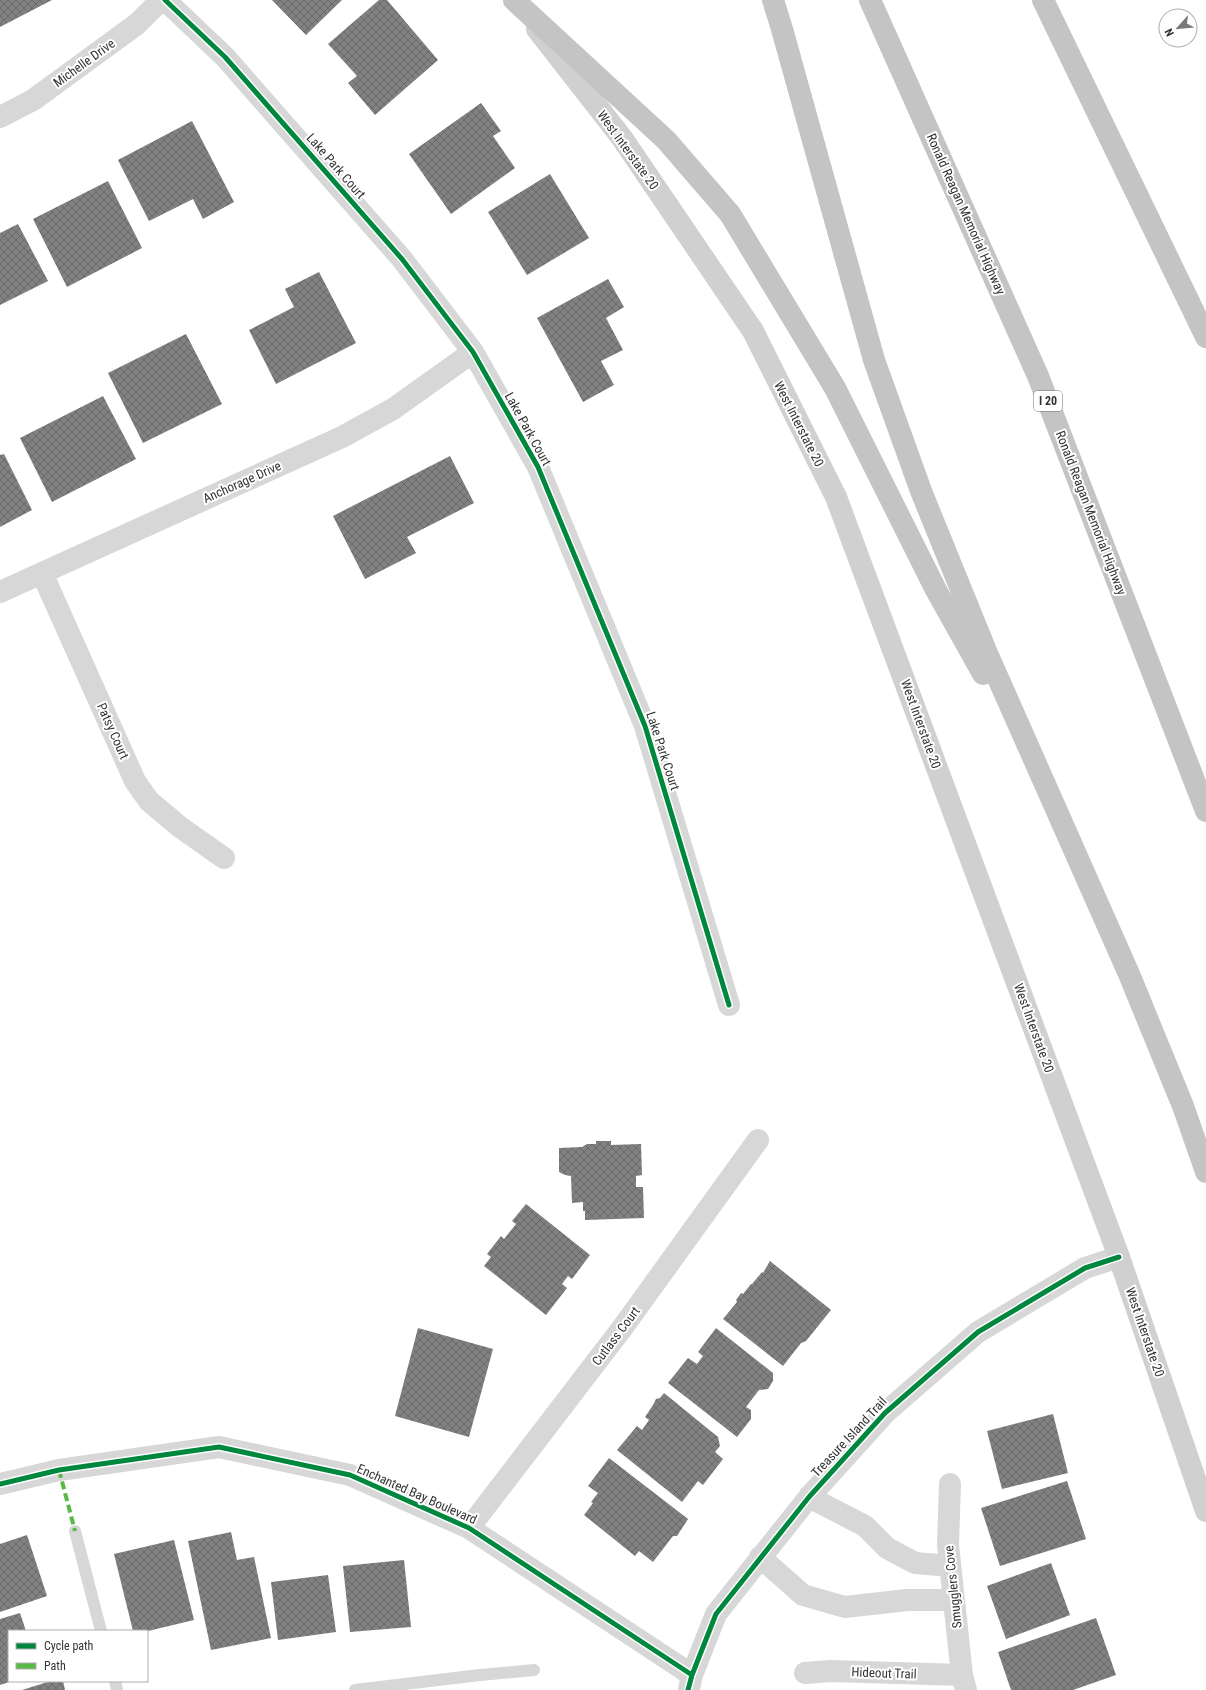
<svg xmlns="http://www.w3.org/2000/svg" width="1206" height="1690" font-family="'Roboto Condensed',sans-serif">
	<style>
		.building { fill: url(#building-cross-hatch) }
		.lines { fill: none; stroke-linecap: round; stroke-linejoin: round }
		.service { stroke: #d7d7d7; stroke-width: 12 }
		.minor { stroke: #d7d7d7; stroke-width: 22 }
		.secondary { stroke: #d0d0d0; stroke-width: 22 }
		.motorway { stroke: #c4c4c4; stroke-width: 22 }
		.quiet { stroke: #58b947; stroke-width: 4; stroke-dasharray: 8 4; stroke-linecap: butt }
		.cycleway-casing { stroke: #fff; stroke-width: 8 }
		.cycleway { stroke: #00873e; stroke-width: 5 }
		.labels { text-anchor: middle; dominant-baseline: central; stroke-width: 4; stroke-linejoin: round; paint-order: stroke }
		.shield { fill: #fff; stroke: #707070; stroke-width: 1 }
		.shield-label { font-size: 12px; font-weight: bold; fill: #333 }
		.street-label { font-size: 13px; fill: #333; stroke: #fff }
	</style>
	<defs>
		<pattern id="building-cross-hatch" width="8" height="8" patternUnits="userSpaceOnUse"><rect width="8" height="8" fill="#818181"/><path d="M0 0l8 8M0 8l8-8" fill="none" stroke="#6a6a6a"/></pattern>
	</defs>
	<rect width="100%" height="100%" fill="#fff"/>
	<!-- building -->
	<path class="building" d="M0 0H52L0 27Z
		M272 0H342L306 35Z
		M379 0H387L438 60 375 115 348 83 357 76 328 44Z
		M481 103 501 131 493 136 515 168 451 214 409 154Z
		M192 121 234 202 203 219 193 199 149 221 118 160Z
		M550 174 589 238 527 275 488 212Z
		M108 181 142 248 67 287 33 219Z
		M18 224 48 281 0 305V233Z
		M319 272 356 343 276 384 249 330 294 307 285 289Z
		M608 279 624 307 606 318 623 350 601 361 614 385 583 402 537 318Z
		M186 334 222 404 143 443 108 373Z
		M103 396 136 459 52 502 20 438Z
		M4 454 32 510 0 527V455Z
		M450 456 474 503 407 537 416 553 365 579 333 516Z
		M596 1141H611V1145L641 1144 642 1175 636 1176V1187H643L644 1218 585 1220V1211H583V1202L572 1203 571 1176 565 1175 559 1172V1148L582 1147 587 1144H596Z
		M526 1204 590 1255 572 1279 568 1276 562 1284 567 1288 546 1315 484 1266 491 1257 487 1254 501 1236 504 1239 516 1224 512 1221Z
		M770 1261 831 1310 806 1341 801 1343 783 1366 723 1319 737 1302 736 1300 741 1293 743 1294 751 1284H752L762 1272 763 1273Z
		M418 1328 493 1349 469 1437 395 1416Z
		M716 1328 773 1373V1381L768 1389 759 1390 746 1407 751 1410V1419L737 1437 668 1383 688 1358 697 1364 703 1356 698 1352Z
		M664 1393 718 1437 720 1446 715 1452 723 1459 703 1485 698 1481 682 1502 617 1450 637 1426 642 1430 649 1420 645 1417 653 1405 656 1399 660 1398Z
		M1053 1414 1068 1473 1002 1489 987 1431Z
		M609 1458 688 1519 677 1536H673L653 1562 639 1551 635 1556 584 1515 593 1503 591 1502 598 1493 588 1486Z
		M1067 1481 1086 1539 1000 1566 981 1508Z
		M231 1532 237 1560 254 1557 271 1638 211 1650 188 1541Z
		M27 1535 47 1596 0 1612V1544Z
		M174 1540 194 1620 148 1631H133L114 1554Z
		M404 1560 411 1627 350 1632 343 1566Z
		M1051 1563 1070 1615 1006 1639 987 1586Z
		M328 1575 336 1632 278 1640 271 1582Z
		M20 1613 26 1631H9V1682L0 1685V1619Z
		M1096 1618 1116 1675 1073 1690H1011L998 1652Z
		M51 1681H63L65 1690H22Z"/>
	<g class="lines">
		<!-- service -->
		<path class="service" d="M75 1531 101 1631
			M115 1681 117 1690
			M355 1690 480 1675 534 1670"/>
		<!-- minor -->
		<path class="minor" d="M165 0 225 57 402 259 473 352 538 467 645 726 729 1005
			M0 117 33 100 137 24 161 0
			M42 573 135 781 149 801 180 827 224 858
			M0 592 342 437 393 409 473 352
			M0 1484 59 1470 219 1447 350 1475 469 1528 692 1675
			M950 1484 948 1545 962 1675 966 1690
			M809 1497 865 1526 887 1548 915 1563 950 1566
			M469 1528 623 1327 758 1140
			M760 1557 803 1595 845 1607 907 1600H954
			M805 1673 831 1671 962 1675
			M689 1689 692 1675 716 1614 809 1497 885 1413 978 1332 1085 1268 1119 1257"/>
		<!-- secondary -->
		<path class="secondary" d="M537 29 622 138 753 331 836 497 1119 1257 1206 1511"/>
		<!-- motorway -->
		<path class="motorway" d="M514 0 666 140 730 214 835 388 936 590 983 674
			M773 0 782 29 874 360 921 491 986 651 1129 974 1183 1106 1206 1172
			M870 0 1038 376 1206 811
			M1043 0 1206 337"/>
		<!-- quiet -->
		<path class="quiet" d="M59 1470 75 1531"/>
		<!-- cycleway casing -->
		<g class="cycleway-casing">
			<path id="cycleway" d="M165 0 225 57 402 259 473 352 538 467 645 726 729 1005
				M0 1484 59 1470 219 1447 350 1475 469 1528 692 1675
				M688 1690 692 1675 716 1614 809 1497 885 1413 978 1332 1085 1268 1119 1257"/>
		</g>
		<!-- cycleway -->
		<use href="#cycleway" class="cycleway"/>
	</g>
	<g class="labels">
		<!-- shield labels -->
		<rect class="shield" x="1034" y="391" width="28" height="20" rx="3"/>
		<g class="shield-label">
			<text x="1048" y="401">I 20</text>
		</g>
		<!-- street labels -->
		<g class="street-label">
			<text transform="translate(84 63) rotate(-36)">Michelle Drive</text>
			<text transform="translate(628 150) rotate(54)">West Interstate 20</text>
			<text transform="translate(336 166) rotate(49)">Lake Park Court</text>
			<text transform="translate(966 214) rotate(66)">Ronald Reagan Memorial Highway</text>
			<text transform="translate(799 424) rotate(63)">West Interstate 20</text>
			<text transform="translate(528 429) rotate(61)">Lake Park Court</text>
			<text transform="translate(242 482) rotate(-24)">Anchorage Drive</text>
			<text transform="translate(1091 513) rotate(69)">Ronald Reagan Memorial Highway</text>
			<text transform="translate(921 724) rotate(70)">West Interstate 20</text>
			<text transform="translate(113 731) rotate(66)">Patsy Court</text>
			<text transform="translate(663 751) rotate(72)">Lake Park Court</text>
			<text transform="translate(1034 1028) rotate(70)">West Interstate 20</text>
			<text transform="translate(1145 1332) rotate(71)">West Interstate 20</text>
			<text transform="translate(616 1336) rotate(-53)">Cutlass Court</text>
			<text transform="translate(849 1437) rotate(-47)">Treasure Island Trail</text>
			<text transform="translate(417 1494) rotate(24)">Enchanted Bay Boulevard</text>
			<text transform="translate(953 1587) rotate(-96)">Smugglers Cove</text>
			<text transform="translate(884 1673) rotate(2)">Hideout Trail</text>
		</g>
	</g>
	<!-- legend -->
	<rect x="8" y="1630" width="140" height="52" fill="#ffffff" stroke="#adadad"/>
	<rect x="16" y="1643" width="20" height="6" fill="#00873e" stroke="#adadad"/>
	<text x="44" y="1650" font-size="12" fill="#333333">Cycle path</text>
	<rect x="16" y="1663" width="20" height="6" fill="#58b947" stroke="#adadad"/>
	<text x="44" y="1670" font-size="12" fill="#333333">Path</text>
	<!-- north arrow -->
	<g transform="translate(1178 28) rotate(243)"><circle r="19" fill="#ffffff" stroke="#adadad"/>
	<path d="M0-3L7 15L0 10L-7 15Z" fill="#7a7a7a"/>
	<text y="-6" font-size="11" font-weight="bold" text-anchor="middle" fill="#333333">N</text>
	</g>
</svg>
